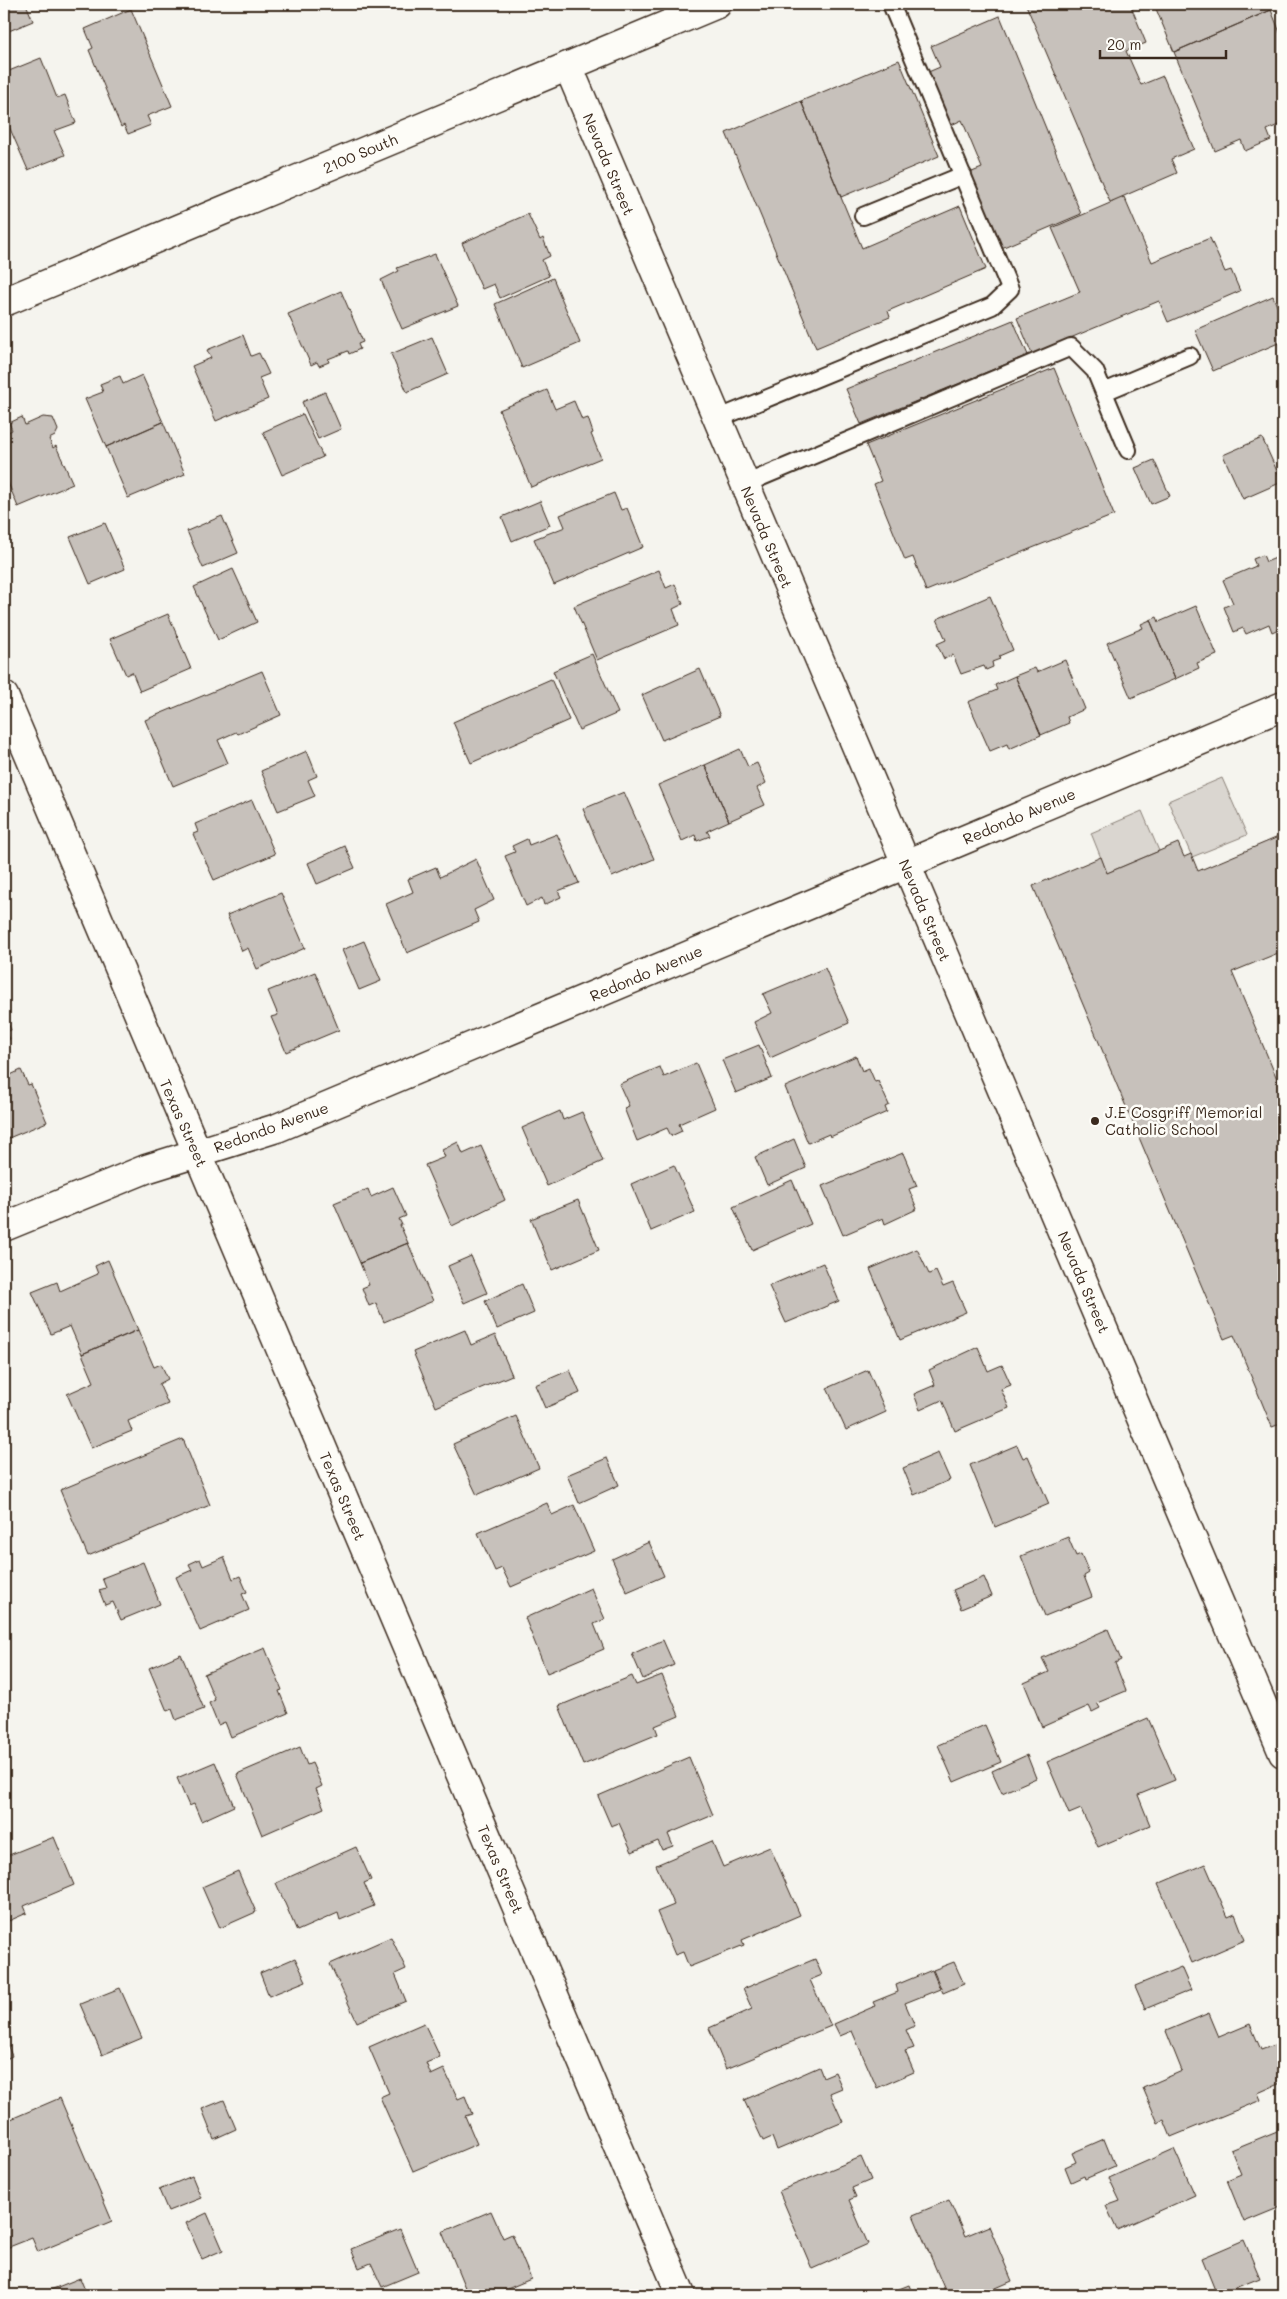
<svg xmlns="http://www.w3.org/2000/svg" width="1287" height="2299" font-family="Mali,sans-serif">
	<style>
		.green { fill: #dad6d0; stroke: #8a8077 }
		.building { fill: #c7c1bb; stroke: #3b2a1e }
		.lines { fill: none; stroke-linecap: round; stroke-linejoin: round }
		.lane-casing { stroke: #3b2a1e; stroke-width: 20 }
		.street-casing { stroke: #3b2a1e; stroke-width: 31 }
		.secondary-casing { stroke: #3b2a1e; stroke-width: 31 }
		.lane { stroke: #fdfcf7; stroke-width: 16 }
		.street { stroke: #fdfcf7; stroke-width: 28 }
		.secondary { stroke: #fdfcf7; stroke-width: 28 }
		.poi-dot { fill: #3b2a1e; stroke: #fdfcf7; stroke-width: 2 }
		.labels { text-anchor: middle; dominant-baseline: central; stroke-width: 5; stroke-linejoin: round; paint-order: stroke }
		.street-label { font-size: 15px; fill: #3b2a1e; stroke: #fdfcf7 }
		.poi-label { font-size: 15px; fill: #3b2a1e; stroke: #fdfcf7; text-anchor: start }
	</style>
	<rect width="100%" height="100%" fill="#f5f4ee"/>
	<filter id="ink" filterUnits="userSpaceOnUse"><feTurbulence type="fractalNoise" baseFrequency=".02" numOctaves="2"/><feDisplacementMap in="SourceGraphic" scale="10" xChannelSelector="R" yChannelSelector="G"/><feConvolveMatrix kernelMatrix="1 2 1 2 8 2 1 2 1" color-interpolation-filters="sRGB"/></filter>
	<g filter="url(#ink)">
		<!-- green -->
		<path class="green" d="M1222 778 1247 835 1192 857 1168 801Z
			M1142 811 1159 851 1107 873 1091 833Z"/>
		<!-- building -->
		<path class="building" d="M9 4H26L33 21 4 33V6Z
			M1029 4H1130L1146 43 1126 51 1141 85 1163 76 1194 149 1171 159 1177 173 1110 202 1026 5Z
			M1154 4H1268L1271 10 1174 52Z
			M131 9 172 106 147 116 151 125 128 134 124 125 121 127 89 50 93 48 85 29Z
			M1271 10 1283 40V123L1267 130 1271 140 1245 151 1241 140 1215 151 1174 52Z
			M1000 16 1081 214 999 249 967 174 982 168 962 120 949 126 926 73 940 67 931 46Z
			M41 58 57 98 65 95 76 123 54 131 65 155 28 170 4 115V73Z
			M899 60 939 156 841 197 801 101Z
			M801 101 862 248 960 206 986 269 888 311 890 317 816 348 726 133Z
			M1124 197 1152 262 1210 238 1225 272 1231 270 1240 291 1168 322 1159 301 1032 354 1017 318 1080 292 1052 228Z
			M528 214 540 240 543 238 550 256 542 260 549 276 500 298 494 284 482 289 462 243Z
			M435 254 458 306 402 329 381 280 399 271 397 268Z
			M553 278 580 343 522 368 495 304Z
			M341 291 363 342 358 344 360 349 349 354 348 351 328 359 329 362 319 366 317 362 311 365 288 314Z
			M1273 296 1283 321V341L1213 371 1195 330Z
			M1013 320 1028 355 861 424 846 389Z
			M243 335 251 356 259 353 269 374 259 378 268 399 216 421 192 366 211 358 207 350Z
			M432 337 448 374 407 392 391 354Z
			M1054 368 1114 515 926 591 913 557 905 560 874 484 881 481 866 445Z
			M142 375 163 422 106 447 85 399 103 392 100 384 120 376 123 384Z
			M547 390 555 409 574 401 582 420 588 418 593 433 591 434 601 458 531 487 499 410Z
			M325 392 341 429 318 439 302 402Z
			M303 414 323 457 282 475 263 432Z
			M22 417 25 425 43 417 53 418 58 430 55 436 49 439 53 448 56 446 73 484 18 507 4 473V434L12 430 9 423Z
			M163 422 185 474 128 498 106 447Z
			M1262 438 1282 482 1243 499 1223 455Z
			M1154 460 1170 496 1151 504 1135 468Z
			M614 493 621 510 627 508 643 547 554 585 534 539 565 527 560 515Z
			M540 501 550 525 512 541 502 517Z
			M222 516 238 553 203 568 187 531Z
			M105 523 125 569 90 584 70 537Z
			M1263 555 1266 562 1283 555V627L1272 632 1269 624 1246 634 1243 628 1234 632 1224 607 1233 603 1223 580 1256 566 1253 559Z
			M233 569 257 622 218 640 194 587Z
			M659 570 666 588 675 584 683 604 673 609 679 625 597 660 574 606Z
			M990 596 1013 650 999 656 1000 659 992 662 993 667 986 670 984 666 961 674 953 655 944 659 937 644 946 640 937 619Z
			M1196 606 1217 655 1197 663 1199 668 1175 679 1150 620 1157 617 1159 622Z
			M168 614 191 669 140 691 132 672 126 675 110 639Z
			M1150 620 1175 679 1131 698 1107 643 1143 628 1141 624Z
			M592 654 618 713 579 730 553 671Z
			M1065 660 1085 709 1067 717 1069 723 1041 735 1015 676 1035 668 1037 672Z
			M700 669 720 716 662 740 642 695Z
			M262 671 281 715 238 734 236 732 218 740 228 763 173 786 145 720Z
			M1015 676 1041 735 1009 749 1007 744 990 751 968 702 997 690 995 685Z
			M551 679 569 720 471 763 453 722Z
			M740 749 748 767 757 763 766 783 757 788 765 805 729 821 705 765Z
			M307 751 317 776 308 780 315 796 278 811 261 771Z
			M705 765 729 821 707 831 710 836 697 841 695 835 682 841 658 785Z
			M624 792 654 859 612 877 583 809Z
			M252 800 275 854 214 880 193 834 198 832 195 824Z
			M557 834 579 883 558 891 561 897 544 905 542 898 526 906 505 856 515 852 512 846 527 839 529 845Z
			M1283 835V951L1232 972 1283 1093V1423L1272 1427 1234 1335 1224 1339 1033 886 1101 857 1107 873 1178 843 1184 857 1191 854 1198 871Z
			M345 846 355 868 317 884 308 863Z
			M476 859 494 900 474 910 479 922 407 953 386 904 413 892 408 879 436 867 440 877Z
			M281 893 305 948 257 969 248 948 242 951 227 915Z
			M364 941 381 981 359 990 342 950Z
			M825 968 849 1023 770 1058 754 1022 772 1013 763 994Z
			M315 972 339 1030 286 1052 271 1017 278 1015 268 991Z
			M5 1016 11 1030 7 1032 10 1039 4 1042Z
			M759 1045 772 1078 736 1093 722 1060Z
			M856 1056 862 1071 869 1068 875 1082 878 1081 889 1105 885 1107 887 1112 830 1137 829 1134 808 1143 785 1087Z
			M696 1063 715 1108 679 1124 682 1131 671 1136 667 1128 637 1141 624 1108 629 1106 619 1084 660 1067 664 1077Z
			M21 1070 28 1085 31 1084 47 1122 4 1140V1078Z
			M560 1111 563 1120 582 1112 603 1161 547 1186 522 1128Z
			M794 1139 806 1168 767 1185 755 1157Z
			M458 1142 463 1154 481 1146 505 1200 452 1226 425 1165 445 1157 442 1150Z
			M903 1153 917 1186 909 1189 917 1209 885 1224 883 1218 843 1235 822 1186Z
			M674 1165 695 1212 651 1231 631 1184Z
			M792 1180 811 1224 752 1250 733 1207Z
			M393 1187 406 1216 399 1219 402 1225H400L408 1243 360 1263 334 1203 368 1189 371 1197Z
			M578 1200 599 1250 552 1270 531 1219Z
			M408 1243 433 1301 384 1322 376 1303 369 1306 362 1288 369 1285 360 1263Z
			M917 1249 929 1274 936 1271 943 1287 953 1283 966 1312 900 1340 870 1269Z
			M471 1256 487 1293 464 1303 448 1266Z
			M108 1260 138 1330 82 1354 70 1326 51 1334 32 1292 57 1282 60 1291 98 1274 95 1266Z
			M823 1263 839 1301 786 1323 769 1286Z
			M522 1284 534 1313 497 1329 485 1301Z
			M138 1330 154 1367 161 1364 168 1379 159 1384 168 1404 128 1421 132 1431 91 1448 67 1394 94 1382 82 1354Z
			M465 1330 471 1345 495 1335 512 1375 436 1407 413 1352Z
			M978 1347 988 1371 1002 1365 1011 1385 1001 1389 1009 1408 955 1431 942 1400 920 1410 914 1394 935 1385 929 1370Z
			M570 1370 580 1393 545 1408 535 1385Z
			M868 1370 886 1412 846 1430 827 1388Z
			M516 1416 539 1468 477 1495 453 1444Z
			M183 1439 210 1505 88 1556 60 1490Z
			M1017 1445 1023 1458 1028 1456 1049 1504 995 1527 970 1465Z
			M938 1453 950 1480 914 1495 903 1468Z
			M607 1458 619 1485 579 1503 567 1475Z
			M547 1503 552 1515 574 1505 594 1551 511 1587 502 1568 495 1571 478 1533Z
			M1068 1537 1076 1556 1081 1554 1089 1573 1084 1576 1092 1597 1045 1616 1021 1556Z
			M649 1542 664 1576 627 1592 612 1559Z
			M224 1557 233 1579 240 1576 247 1592 242 1594 249 1610 200 1631 176 1577 192 1570 189 1564 200 1559 203 1566Z
			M143 1562 160 1604 121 1620 113 1602 105 1605 99 1590 106 1588 102 1578Z
			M984 1577 992 1596 961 1609 953 1590Z
			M591 1588 605 1619 594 1624 604 1649 547 1673 525 1618Z
			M1108 1629 1121 1660 1115 1663 1126 1691 1097 1703 1100 1708 1092 1712 1089 1706 1042 1727 1024 1683 1049 1672 1042 1658Z
			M663 1640 674 1665 643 1679 632 1654Z
			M265 1648 282 1690 279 1691 288 1713 231 1737 225 1722 218 1725 209 1703 215 1700 204 1674Z
			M181 1654 204 1709 176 1720 172 1709 167 1711 149 1668Z
			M662 1675 679 1716 655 1726 658 1734 583 1765 559 1706 632 1676 636 1685Z
			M1148 1718 1175 1780 1138 1795 1150 1825 1098 1847 1081 1809 1069 1814 1047 1762Z
			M985 1725 1001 1762 954 1782 938 1745Z
			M300 1747 307 1765 312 1763 322 1786 316 1789 324 1808 262 1835 237 1774Z
			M1027 1755 1036 1778 1002 1793 992 1771Z
			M689 1757 713 1815 668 1834 673 1846 662 1850 658 1841 632 1852 619 1823 611 1826 598 1796Z
			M215 1762 234 1806 201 1821 194 1804 189 1806 177 1778Z
			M54 1837 74 1885 24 1906 27 1913 4 1923V1857Z
			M712 1841 723 1867 770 1847 800 1915 742 1940 744 1945 689 1967 683 1952 675 1955 657 1912 674 1905 656 1865Z
			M356 1847 371 1880 364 1883 374 1906 340 1920 338 1913 297 1931 276 1883Z
			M1205 1864 1228 1917 1235 1914 1245 1940 1192 1963 1158 1884Z
			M238 1871 256 1912 220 1928 202 1887Z
			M391 1937 406 1969 395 1974 406 2001 357 2022 330 1964Z
			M295 1958 306 1981 269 1996 260 1973Z
			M815 1959 822 1975 810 1980 831 2026 726 2069 709 2028 752 2009 743 1989Z
			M954 1962 964 1984 943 1993 933 1970Z
			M1181 1967 1191 1990 1145 2009 1135 1986Z
			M932 1970 940 1989 905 2003 915 2026 906 2030 914 2048 905 2051 914 2072 877 2088 852 2031 840 2036 834 2024 875 2006 873 2002 898 1992 896 1985Z
			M120 1988 142 2038 102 2055 80 2004Z
			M1209 2013 1219 2037 1250 2024 1261 2050 1280 2043 1283 2050V2082L1258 2093 1261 2100 1171 2137 1164 2120 1158 2123 1143 2088 1182 2071 1166 2031Z
			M424 2023 440 2057 426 2063 431 2075 444 2069 458 2099 465 2096 472 2114 465 2116 477 2144 413 2171 380 2097 389 2093 369 2047Z
			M4 2037 12 2056 4 2060Z
			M819 2067 823 2077 835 2072 842 2088 830 2093 843 2122 777 2150 772 2137 763 2141 744 2100Z
			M60 2098 112 2221 38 2252 32 2238 4 2249V2122Z
			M224 2100 236 2129 214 2139 202 2109Z
			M1282 2129 1283 2206 1244 2222 1227 2180 1241 2174 1231 2150Z
			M1104 2139 1115 2166 1085 2179 1084 2176 1071 2182 1065 2167 1076 2162 1072 2153Z
			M1174 2149 1195 2195 1117 2230 1106 2206 1120 2201 1109 2178Z
			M861 2157 871 2180 852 2188 856 2197 849 2200 868 2244 812 2269 779 2191Z
			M192 2176 201 2198 168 2211 159 2190Z
			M949 2200 965 2236 989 2226 1012 2281 980 2295H947L913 2215Z
			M491 2211 503 2238 512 2234 531 2279 493 2295H468L442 2232Z
			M207 2213 223 2250 202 2259 186 2223Z
			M400 2229 418 2272 382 2287 371 2263 359 2268 351 2249Z
			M1244 2240 1260 2278 1217 2295 1202 2258Z
			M80 2278 87 2295H38Z
			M909 2285 913 2295H884Z"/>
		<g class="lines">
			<!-- lane casing -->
			<g class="lane-casing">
				<path id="lane" d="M863 216 963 175
					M1104 392 1190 356
					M717 419 992 306 1010 289 891 4
					M745 484 1071 347 1095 371 1128 450"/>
			</g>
			<!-- street casing -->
			<g class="street-casing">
				<path id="street" d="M568 66 1283 1753
					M4 696 681 2295
					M4 1227 146 1169 277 1128 1283 706"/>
			</g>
			<!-- secondary casing -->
			<g class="secondary-casing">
				<path id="secondary" d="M4 302 717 4"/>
			</g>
			<!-- lane -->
			<use href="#lane" class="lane"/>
			<!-- street -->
			<use href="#street" class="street"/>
			<!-- secondary -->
			<use href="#secondary" class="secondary"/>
		</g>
	</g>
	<!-- markers -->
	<circle class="poi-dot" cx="1095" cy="1121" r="5"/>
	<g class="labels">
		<!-- street labels -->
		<g class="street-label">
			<text transform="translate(360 153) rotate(-23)">2100 South</text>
			<text transform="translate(609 164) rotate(67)">Nevada Street</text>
			<text transform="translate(767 537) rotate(67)">Nevada Street</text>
			<text transform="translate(1019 816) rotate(-23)">Redondo Avenue</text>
			<text transform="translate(925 910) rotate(67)">Nevada Street</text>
			<text transform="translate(646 973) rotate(-23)">Redondo Avenue</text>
			<text transform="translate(184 1123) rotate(66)">Texas Street</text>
			<text transform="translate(271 1127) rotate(-20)">Redondo Avenue</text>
			<text transform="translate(1084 1282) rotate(67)">Nevada Street</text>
			<text transform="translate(343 1496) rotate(67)">Texas Street</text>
			<text transform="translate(501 1869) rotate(67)">Texas Street</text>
		</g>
		<!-- poi labels -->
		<g class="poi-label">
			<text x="1105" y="1112">J.E Cosgriff Memorial<tspan x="1105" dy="17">Catholic School</tspan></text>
		</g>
	</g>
	<!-- margin -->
	<rect width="1287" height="2299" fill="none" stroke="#fdfcf7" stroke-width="20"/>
	<rect x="10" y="10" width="1267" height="2279" fill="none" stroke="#3b2a1e" stroke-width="2" filter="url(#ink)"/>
	<!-- scale -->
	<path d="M1100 50v8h126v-8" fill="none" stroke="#3b2a1e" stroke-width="2.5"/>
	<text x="1107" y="50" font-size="15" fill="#3b2a1e" stroke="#fdfcf7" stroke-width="4" paint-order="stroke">20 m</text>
</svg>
